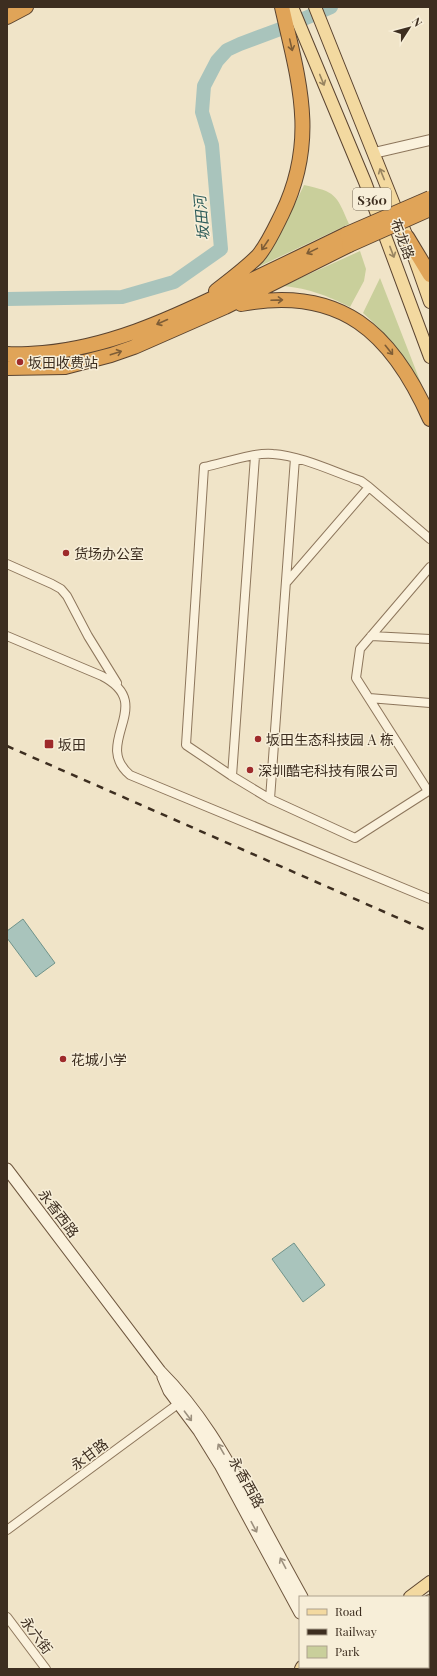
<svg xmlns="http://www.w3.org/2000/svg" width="437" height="1676" font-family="'Playfair Display','Noto Sans SC',serif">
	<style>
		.green { fill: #c9cf9b }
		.water { fill: #a9c4bc; stroke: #6f938a }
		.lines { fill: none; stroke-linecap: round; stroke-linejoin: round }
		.river { stroke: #a9c4bc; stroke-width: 14 }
		.minor-casing { stroke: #8d765c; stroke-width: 10 }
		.tertiary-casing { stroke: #8d765c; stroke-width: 12 }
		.secondary-casing { stroke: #6f573f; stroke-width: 13 }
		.primary-casing { stroke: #5b4430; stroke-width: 14 }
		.motorway-casing { stroke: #5b4430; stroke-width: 16 }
		.minor { stroke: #faf1dc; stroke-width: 8 }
		.tertiary { stroke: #faf1dc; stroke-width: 10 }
		.secondary { stroke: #faf1dc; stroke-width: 11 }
		.primary { stroke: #f3d9a0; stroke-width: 12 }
		.motorway { stroke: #e0a458; stroke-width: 14 }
		.rail { stroke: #3d2e20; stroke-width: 2.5; stroke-dasharray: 7 7; stroke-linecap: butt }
		.motorway-bridge-casing { stroke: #5b4430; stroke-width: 16; stroke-linecap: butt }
		.motorway-bridge { stroke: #e0a458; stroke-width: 14 }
		.oneway { stroke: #7e5d36 }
		.oneway2 { stroke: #988460 }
		.oneway3 { stroke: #9c907e }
		.poi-dot { fill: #9e2a2b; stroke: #f7eed8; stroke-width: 1.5 }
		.labels { text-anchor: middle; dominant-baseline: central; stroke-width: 3; stroke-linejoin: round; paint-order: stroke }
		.shield { fill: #f7eed8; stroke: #756857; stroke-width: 1 }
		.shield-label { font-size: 13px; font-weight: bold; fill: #3d2e20 }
		.street-label { font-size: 14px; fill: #3d2e20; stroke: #f7eed8 }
		.poi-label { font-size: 14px; fill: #3d2e20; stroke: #f7eed8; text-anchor: start }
		.water-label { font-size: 15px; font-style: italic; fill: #2f5d5a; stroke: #f7eed8 }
	</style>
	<rect width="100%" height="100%" fill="#f0e4c8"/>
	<!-- green -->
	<path class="green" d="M304 185C336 192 336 194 349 224L256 268C278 241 289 216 304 185Z
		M360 251 366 269 364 281 350 307C325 295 311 289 283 286Z
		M380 278 422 386C404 358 388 335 363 313Z"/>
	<!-- water -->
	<path class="water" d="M23 919 55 963 36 977 7 938V931Z
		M294 1243 325 1285 303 1302 272 1259Z"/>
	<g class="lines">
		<!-- river -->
		<path class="river" d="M292 24 331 7
			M7 299 122 297 174 282 221 249 212 145 202 112 204 86 217 61 227 50 240 44 283 28"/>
		<!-- minor casing -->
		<g class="minor-casing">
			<path id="minor" d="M430 539 369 487 361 481C334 472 302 456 273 454 254 452 224 463 204 467L186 745 232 776 270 799 355 838 430 790
				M7 564 52 584 61 589 67 596 88 636 117 683
				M286 583 369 487
				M7 636 102 676C158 705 91 742 130 775L430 899
				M371 636 430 639
				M369 698 430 703
				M232 776 255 456
				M428 791 356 678 360 649 430 567
				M270 799 295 458
				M7 1530 182 1401
				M7 1617 46 1669"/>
		</g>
		<!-- tertiary casing -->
		<g class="tertiary-casing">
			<path id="tertiary" d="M374 153 430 140"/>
		</g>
		<!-- secondary casing -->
		<g class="secondary-casing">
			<path id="secondary" d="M7 1169 160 1371C200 1411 224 1454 251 1503 268 1535 285 1566 302 1597
				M163 1377 169 1391 199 1431 220 1465 300 1613"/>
		</g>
		<!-- primary casing -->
		<g class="primary-casing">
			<path id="primary" d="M292 7 365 182 430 357
				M315 7 407 237 430 302
				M410 1597 430 1582
				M428 1602 430 1601
				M301 1669 302 1667
				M312 1669 315 1667
				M338 1669 341 1667
				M362 1669 363 1667"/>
		</g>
		<!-- motorway casing -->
		<g class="motorway-casing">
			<path id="motorway" d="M7 17 26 7
				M407 237 430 275
				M216 291C230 280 245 269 258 256 268 244 275 228 282 214 318 140 299 82 282 7
				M241 304C341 285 392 333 430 419
				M7 354C19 355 31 354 43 353 108 347 166 321 224 293 265 274 306 254 347 234
				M7 368 65 367 111 355 134 347 225 307 349 245"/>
		</g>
		<!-- minor -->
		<use href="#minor" class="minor"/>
		<!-- tertiary -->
		<use href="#tertiary" class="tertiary"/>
		<!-- secondary -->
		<use href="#secondary" class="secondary"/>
		<!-- primary -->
		<use href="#primary" class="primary"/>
		<!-- motorway -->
		<use href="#motorway" class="motorway"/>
		<!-- rail -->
		<path class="rail" d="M7 746 430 932"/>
		<!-- motorway-bridge casing -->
		<g class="motorway-bridge-casing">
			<path id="motorway-bridge" d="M347 234 430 198
				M349 245 430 209"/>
		</g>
		<!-- motorway-bridge -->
		<use href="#motorway-bridge" class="motorway-bridge"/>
	</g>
	<!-- one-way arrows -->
	<defs><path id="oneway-shaft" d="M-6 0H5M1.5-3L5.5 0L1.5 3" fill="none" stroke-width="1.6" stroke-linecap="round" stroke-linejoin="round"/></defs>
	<g class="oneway">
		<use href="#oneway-shaft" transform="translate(291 45) rotate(77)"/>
		<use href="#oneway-shaft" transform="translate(265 245) rotate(124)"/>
		<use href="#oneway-shaft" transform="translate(312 251) rotate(154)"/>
		<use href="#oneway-shaft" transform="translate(277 300) rotate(-2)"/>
		<use href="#oneway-shaft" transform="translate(162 322) rotate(156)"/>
		<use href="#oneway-shaft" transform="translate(389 350) rotate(51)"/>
		<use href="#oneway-shaft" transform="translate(116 353) rotate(-18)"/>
	</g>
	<g class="oneway2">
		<use href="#oneway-shaft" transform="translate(322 80) rotate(68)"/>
		<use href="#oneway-shaft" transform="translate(382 174) rotate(-112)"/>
		<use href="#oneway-shaft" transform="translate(392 252) rotate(69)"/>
	</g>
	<g class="oneway3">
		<use href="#oneway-shaft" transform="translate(188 1416) rotate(53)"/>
		<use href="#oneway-shaft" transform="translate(221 1449) rotate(-120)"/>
		<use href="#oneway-shaft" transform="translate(254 1527) rotate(62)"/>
		<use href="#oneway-shaft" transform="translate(283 1563) rotate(-118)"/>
	</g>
	<!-- markers -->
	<g class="poi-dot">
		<circle cx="20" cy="362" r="4"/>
		<circle cx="66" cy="553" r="4"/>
		<circle cx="258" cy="739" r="4"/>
		<rect x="44" y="739" width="10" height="10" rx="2"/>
		<circle cx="250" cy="770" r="4"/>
		<circle cx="63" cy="1059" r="4"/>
	</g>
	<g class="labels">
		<!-- shield labels -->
		<rect class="shield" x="353" y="188" width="38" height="22" rx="3"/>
		<g class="shield-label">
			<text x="372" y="199">S360</text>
		</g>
		<!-- street labels -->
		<g class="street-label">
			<text transform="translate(403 239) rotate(69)">布龙路</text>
			<text transform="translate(59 1213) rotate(53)">永香西路</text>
			<text transform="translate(89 1454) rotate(-37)">永甘路</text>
			<text transform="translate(247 1482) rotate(61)">永香西路</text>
			<text transform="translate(37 1635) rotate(53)">永六街</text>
		</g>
		<!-- poi labels -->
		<g class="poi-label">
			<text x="28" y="362">坂田收费站</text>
			<text x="74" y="553">货场办公室</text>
			<text x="266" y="739">坂田生态科技园 A 栋</text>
			<text x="58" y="744">坂田</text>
			<text x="258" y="770">深圳酷宅科技有限公司</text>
			<text x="71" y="1059">花城小学</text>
		</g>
		<!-- water labels -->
		<g class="water-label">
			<text transform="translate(201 218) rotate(-95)">坂田河</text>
		</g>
	</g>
	<!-- border -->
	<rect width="437" height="1676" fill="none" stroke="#3d2e20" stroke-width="16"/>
	<!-- legend -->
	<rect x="299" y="1596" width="130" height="72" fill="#f7eed8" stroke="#ada18e"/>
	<rect x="307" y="1609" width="20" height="6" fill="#f3d9a0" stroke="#ada18e"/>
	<text x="335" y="1616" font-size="12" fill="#3d2e20">Road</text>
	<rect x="307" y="1629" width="20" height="6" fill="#3d2e20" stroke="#ada18e"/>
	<text x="335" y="1636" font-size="12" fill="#3d2e20">Railway</text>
	<rect x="307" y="1646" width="20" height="12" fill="#c9cf9b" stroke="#ada18e"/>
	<text x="335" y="1656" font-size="12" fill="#3d2e20">Park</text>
	<!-- north arrow -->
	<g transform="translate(409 28) rotate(54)" stroke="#f7eed8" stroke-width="3" paint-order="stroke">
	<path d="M0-3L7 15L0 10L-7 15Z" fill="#3d2e20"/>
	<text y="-6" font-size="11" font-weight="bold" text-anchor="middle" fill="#3d2e20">N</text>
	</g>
</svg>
